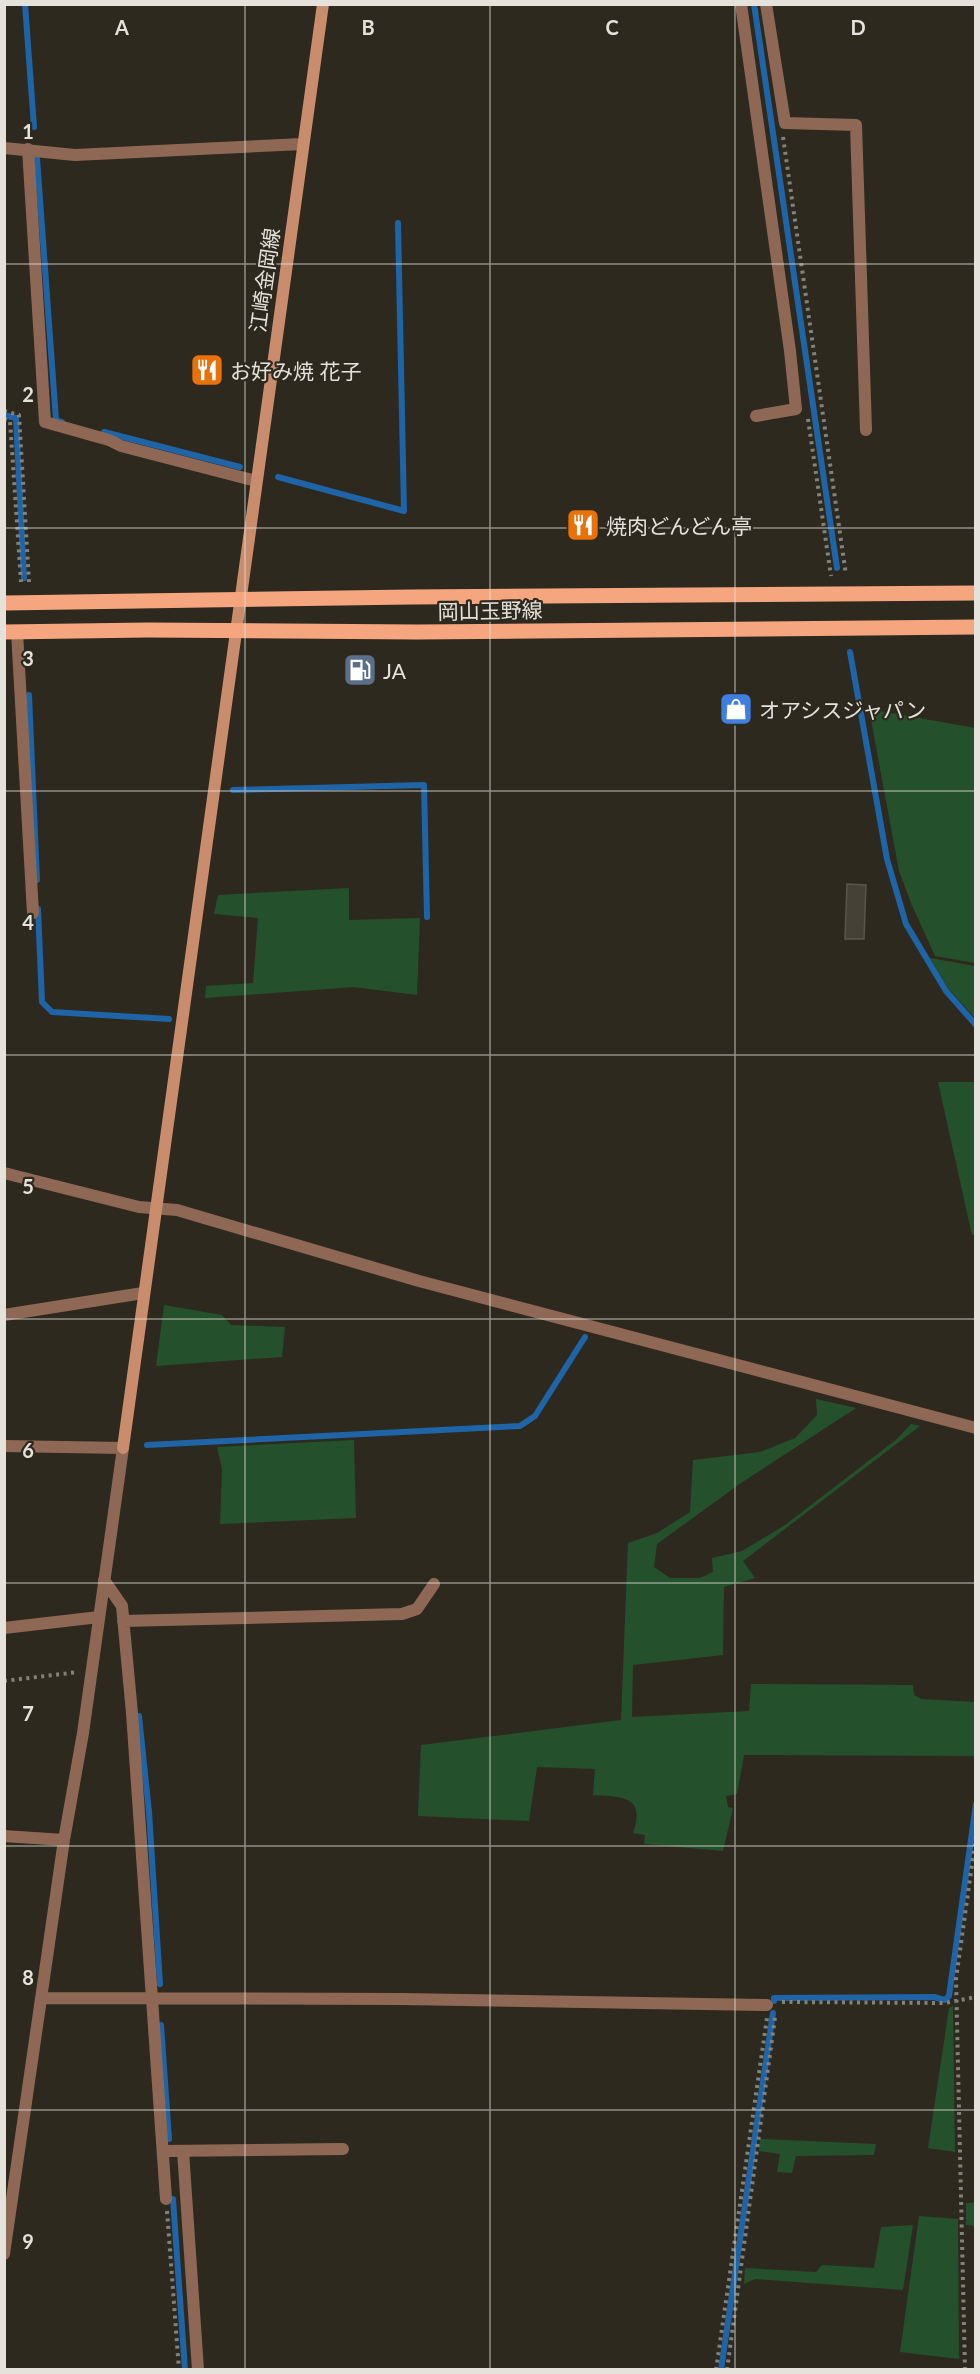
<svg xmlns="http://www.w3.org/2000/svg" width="980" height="2374" font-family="Lato,'Noto Sans JP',sans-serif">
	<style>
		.green { fill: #24512b }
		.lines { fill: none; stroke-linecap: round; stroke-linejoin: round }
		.stream { stroke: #1e64a7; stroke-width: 6 }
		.building { fill: #464137; stroke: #5a554a; stroke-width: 1.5 }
		.path { stroke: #848178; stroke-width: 4; stroke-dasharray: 3 4.5; stroke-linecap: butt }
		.lane { stroke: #8f6855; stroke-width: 12 }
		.street { stroke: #8f6855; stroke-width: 12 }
		.secondary { stroke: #c98c6d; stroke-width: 12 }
		.primary { stroke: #f6a67e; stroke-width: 15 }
		.grid { fill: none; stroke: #e4e2db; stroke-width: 1.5; stroke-opacity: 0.55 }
		.labels { text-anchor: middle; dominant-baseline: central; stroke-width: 4.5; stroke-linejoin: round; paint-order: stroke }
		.street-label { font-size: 21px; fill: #e4e2db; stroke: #2d291f }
		.poi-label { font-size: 21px; fill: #e4e2db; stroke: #2d291f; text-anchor: start }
		.grid-label { font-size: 20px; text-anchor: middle; font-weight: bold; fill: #e4e2db; stroke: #2d291f; stroke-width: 4.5; stroke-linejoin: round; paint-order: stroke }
	</style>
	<rect width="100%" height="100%" fill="#2d291f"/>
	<!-- green -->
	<path class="green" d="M869 709 975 728V963L935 956 911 903 899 871Z
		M349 888V920L420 918 417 995 354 987 205 998 206 986 253 983 258 918 214 914 218 895Z
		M930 958 975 966V1018L948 988Z
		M938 1082H975V1235H972Z
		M164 1305 222 1315 231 1325 285 1327 282 1357 156 1366Z
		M816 1399 856 1408 741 1483 657 1544 654 1567 670 1578H700L713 1572 712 1558 742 1551 785 1525 897 1439 911 1424 920 1426 743 1561 755 1578 724 1587 723 1655 633 1665 632 1717 749 1711 751 1684 913 1685 914 1695 921 1699 975 1702V1756L744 1755 737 1794 726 1796 728 1807 733 1808 723 1851 644 1844 645 1835 633 1833C646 1795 622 1797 593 1795L595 1769 537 1767 529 1821 418 1816 421 1745 621 1720 628 1543 657 1533 690 1512 693 1460 760 1452 795 1438 817 1415Z
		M354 1440 356 1518 220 1524 222 1469 217 1447Z
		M953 2006 955 2152 928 2148 949 2008Z
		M760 2139 876 2144 874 2155 796 2156 792 2173 777 2172 780 2154 759 2151Z
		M966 2203H975V2226L966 2225Z
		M919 2216 958 2219 959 2359 900 2352Z
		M913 2225 903 2290 755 2279 744 2284 745 2268 816 2272 822 2265 874 2268 881 2227Z"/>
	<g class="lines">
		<!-- stream -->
		<path class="stream" d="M25 4 34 127
			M754 4 837 568
			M37 158 56 420 62 422
			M4 415 16 418 24 578
			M104 432 240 467
			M278 477 404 511 398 223
			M850 652 887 859 906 924 946 991 976 1025
			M29 695 37 880
			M233 790 424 785 427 917
			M38 909 42 1002 52 1012 169 1019
			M147 1445 520 1426 535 1416 585 1337
			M139 1716 149 1812 160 1984
			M774 2001V1998L934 1997 945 2000 949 1996 976 1804
			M161 2025 169 2139
			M173 2199 185 2370
			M721 2370 773 2013"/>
	</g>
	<!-- building -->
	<path class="building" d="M847 884 866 885 864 939H845Z"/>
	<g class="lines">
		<!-- path -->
		<path class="path" d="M783 137 846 575
			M4 411 19 415 29 582
			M4 419 10 421 21 582
			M808 419 831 576
			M4 1681 78 1672
			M782 2002 945 2003 976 1997
			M167 2211 179 2370
			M716 2370 767 2018
			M727 2370 775 2017
			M965 2370 956 1979 976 1836"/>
		<!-- lane -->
		<path class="lane" d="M17 632 33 913"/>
		<!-- street -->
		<path class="street" d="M741 4 790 351 796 409 756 416
			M766 4 785 123 856 125 866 430
			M4 148 75 155 303 144
			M28 149 45 422 109 440 121 446 256 481
			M4 1173 139 1207 177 1210 419 1281 976 1428
			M4 1315 143 1293
			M4 1446 123 1448 83 1733 64 1840 4 2254
			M104 1580 122 1606 132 1713 166 2199
			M123 1621 402 1614 417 1609 434 1584
			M4 1628 99 1617
			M4 1836 64 1840
			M43 1998 402 1999 767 2005
			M163 2151 343 2149
			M183 2151 198 2370"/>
		<!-- secondary -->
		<path class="secondary" d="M123 1448 323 4"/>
		<!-- primary -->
		<path class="primary" d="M4 603 411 597 976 593
			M4 632 148 630 417 632 976 627"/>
	</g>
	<!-- grid -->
	<path class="grid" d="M245 4V2370M490 4V2370M735 4V2370M4 264H976M4 528H976M4 791H976M4 1055H976M4 1319H976M4 1583H976M4 1846H976M4 2110H976"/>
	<!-- icons -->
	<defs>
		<g id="restaurant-square" transform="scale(1.725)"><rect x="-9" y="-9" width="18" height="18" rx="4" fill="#e8710a" stroke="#2d291f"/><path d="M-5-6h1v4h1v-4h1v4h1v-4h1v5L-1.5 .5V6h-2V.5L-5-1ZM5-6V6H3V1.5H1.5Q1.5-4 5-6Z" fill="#fff"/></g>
		<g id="fuel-square" transform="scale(1.725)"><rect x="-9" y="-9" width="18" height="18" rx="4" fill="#5c6f8a" stroke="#2d291f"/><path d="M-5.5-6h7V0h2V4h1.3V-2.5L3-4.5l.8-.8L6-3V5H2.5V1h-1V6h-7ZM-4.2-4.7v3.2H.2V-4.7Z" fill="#fff"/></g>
		<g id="shop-square" transform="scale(1.725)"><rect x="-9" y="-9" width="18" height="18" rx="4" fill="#3f7fe0" stroke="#2d291f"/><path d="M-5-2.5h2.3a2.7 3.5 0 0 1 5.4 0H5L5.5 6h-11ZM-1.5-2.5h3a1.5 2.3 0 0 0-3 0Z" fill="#fff"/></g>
	</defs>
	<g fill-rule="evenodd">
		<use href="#restaurant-square" x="207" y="370"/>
		<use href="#restaurant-square" x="583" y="525"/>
		<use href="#fuel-square" x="360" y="670"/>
		<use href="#shop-square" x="736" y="709"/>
	</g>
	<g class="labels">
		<!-- street labels -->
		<g class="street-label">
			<text transform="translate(264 280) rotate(-82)">江崎金岡線</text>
			<text transform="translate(490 610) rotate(-1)">岡山玉野線</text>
		</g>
		<!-- poi labels -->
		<g class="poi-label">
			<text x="230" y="370">お好み焼 花子</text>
			<text x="606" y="525">焼肉どんどん亭</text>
			<text x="383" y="670">JA</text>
			<text x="759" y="709">オアシスジャパン</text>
		</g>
	</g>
	<g class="grid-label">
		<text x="122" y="35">A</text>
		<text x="368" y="35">B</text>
		<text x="612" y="35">C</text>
		<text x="858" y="35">D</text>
		<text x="28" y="139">1</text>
		<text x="28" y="402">2</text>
		<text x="28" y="666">3</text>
		<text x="28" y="930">4</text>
		<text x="28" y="1194">5</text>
		<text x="28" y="1458">6</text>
		<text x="28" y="1721">7</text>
		<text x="28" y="1985">8</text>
		<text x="28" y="2249">9</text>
	</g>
	<!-- border -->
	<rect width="980" height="2374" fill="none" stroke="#e4e2db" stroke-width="12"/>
</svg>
